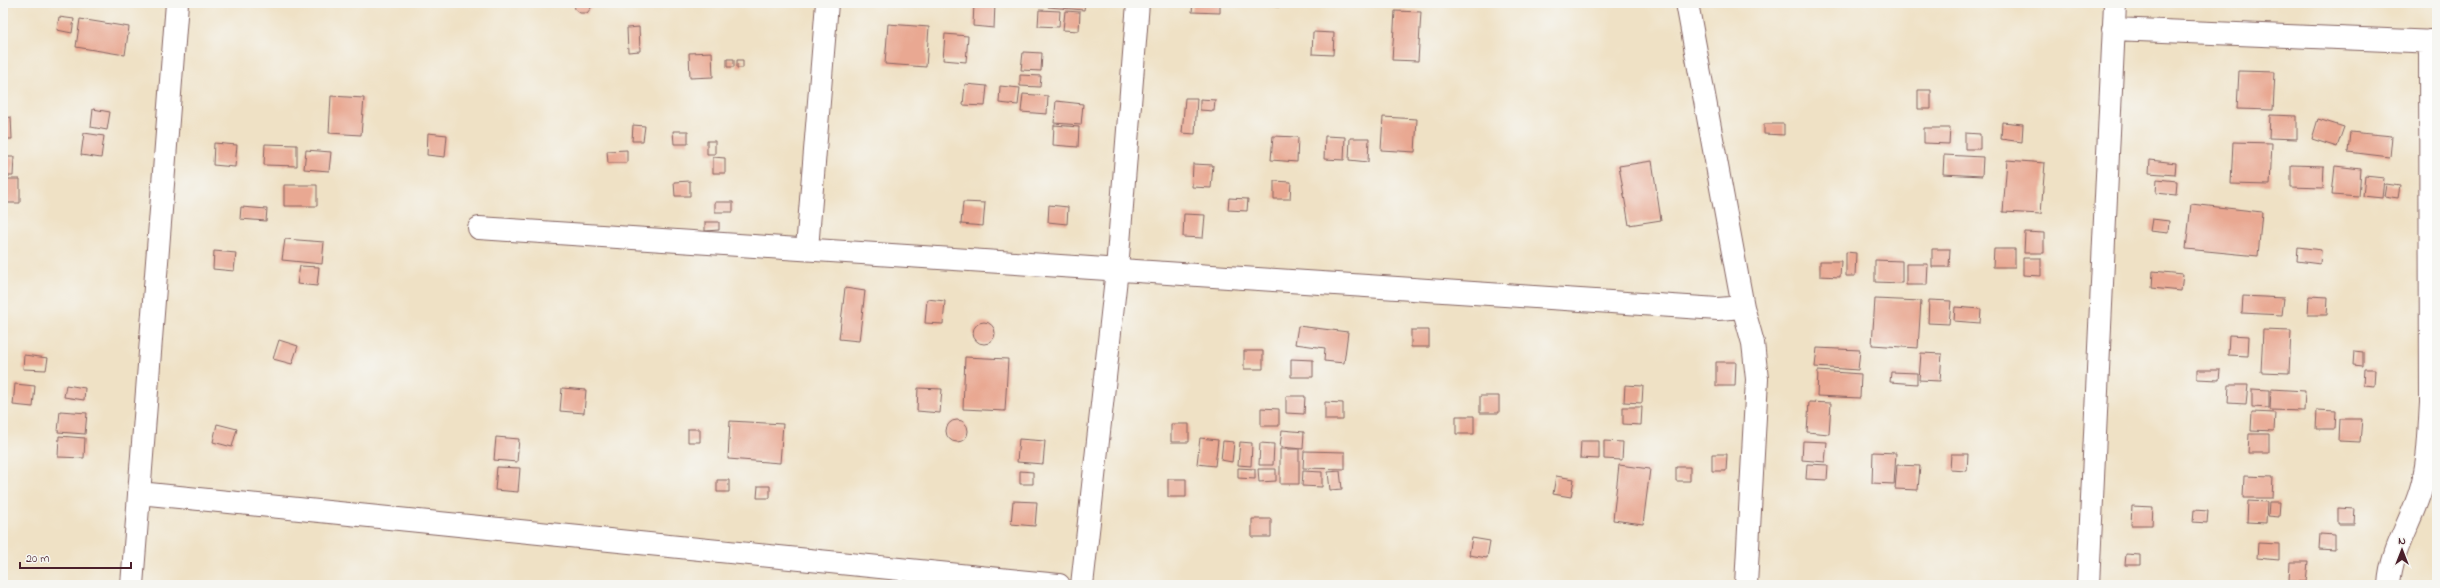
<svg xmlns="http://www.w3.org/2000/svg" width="2440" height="588" font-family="'Indie Flower',sans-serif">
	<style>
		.building { fill: #e9a892 }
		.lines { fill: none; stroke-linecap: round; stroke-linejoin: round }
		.street-casing { stroke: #846361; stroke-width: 24 }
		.street { stroke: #fff; stroke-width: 22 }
	</style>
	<rect width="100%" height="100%" fill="#f6f6f2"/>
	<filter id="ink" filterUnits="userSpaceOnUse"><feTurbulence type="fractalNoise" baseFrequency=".025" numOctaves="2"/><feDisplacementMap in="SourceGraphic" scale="8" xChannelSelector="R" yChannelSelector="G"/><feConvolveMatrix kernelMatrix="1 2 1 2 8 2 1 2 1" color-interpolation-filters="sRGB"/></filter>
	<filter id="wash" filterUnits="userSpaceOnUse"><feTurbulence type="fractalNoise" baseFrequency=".012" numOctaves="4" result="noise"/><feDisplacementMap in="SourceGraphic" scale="16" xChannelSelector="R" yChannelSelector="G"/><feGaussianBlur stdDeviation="0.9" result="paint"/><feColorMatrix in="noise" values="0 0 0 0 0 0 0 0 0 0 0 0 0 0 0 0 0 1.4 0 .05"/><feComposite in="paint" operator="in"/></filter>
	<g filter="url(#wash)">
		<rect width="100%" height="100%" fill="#efe1c5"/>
		<g id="blocks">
			<!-- building -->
			<path class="building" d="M3 3H6L5 16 3 15Z
				M574 3H591V8L587 13H580L575 9Z
				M974 3H995L994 28 973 26Z
				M1049 3H1085L1084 10 1048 7Z
				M1193 3H1220V13L1192 12Z
				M1269 3H1280L1279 7 1268 6Z
				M1039 10 1060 11 1059 27 1038 26Z
				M1065 11 1080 12 1079 31 1063 30Z
				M1395 11 1421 12 1418 61 1392 60Z
				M59 17 74 19 72 33 57 30Z
				M80 19 129 27 125 55 76 47Z
				M888 24 929 27 926 67 885 64Z
				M639 27 640 51 628 52 627 28Z
				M1313 32 1334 33 1333 55 1312 54Z
				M945 34 968 36 966 62 943 60Z
				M712 52 713 77 690 78 689 53Z
				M1023 52 1042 53 1041 71 1021 70Z
				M727 59H734V67H727Z
				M737 60H743V68H737Z
				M2239 71 2275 72 2273 110 2237 109Z
				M1020 75 1041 76 1040 87 1020 86Z
				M965 84 987 86 985 106 963 105Z
				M1000 86 1020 88 1018 105 999 103Z
				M1918 90H1931V109H1918Z
				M1023 94 1048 96 1047 114 1021 112Z
				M331 96 364 98 361 135 329 133Z
				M1185 98H1197L1195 134 1182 133Z
				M1200 99 1215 100 1214 111 1200 110Z
				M1056 101 1083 104 1081 125 1054 123Z
				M93 109 110 112 107 130 91 127Z
				M2270 115 2297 116V139L2269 138Z
				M11 117 12 139H3V118Z
				M1383 117 1417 119 1415 152 1381 150Z
				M2318 119 2344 127 2337 147 2312 139Z
				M2002 122 2023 124 2022 142 2001 139Z
				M1764 124H1784V135L1764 134Z
				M633 125 645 126 643 141H632Z
				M1054 125 1079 127 1078 147 1053 145Z
				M1924 128H1950L1949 144 1924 143Z
				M673 131H688V144H674Z
				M2350 132 2392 136 2390 157 2348 152Z
				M84 133 104 136 101 158 81 155Z
				M428 133 447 135 445 157 427 155Z
				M1965 133 1980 134V149H1965Z
				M1273 136 1298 137 1297 162 1271 160Z
				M1325 136 1345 137 1344 160 1324 159Z
				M1350 138H1369L1368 162 1349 160Z
				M707 141H715V154H707Z
				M2233 142 2272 143 2270 185 2231 184Z
				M214 143 237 145 235 167 213 165Z
				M265 144 297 145V166L264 165Z
				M306 150 331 152 329 171 304 169Z
				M627 150V163H608L607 151Z
				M1944 155 1983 157 1982 176 1943 174Z
				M3 157H14L13 176H3Z
				M713 157 725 158V173H713Z
				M2007 160 2045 163 2041 214 2003 212Z
				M2150 160 2176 163 2175 175 2149 173Z
				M1652 161 1661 220 1629 225 1619 166Z
				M1193 164 1213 165 1211 188 1192 187Z
				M2291 165 2324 166 2323 188 2291 187Z
				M2335 166 2361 169 2359 197 2332 195Z
				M2365 176 2384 178 2382 198 2363 196Z
				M3 179H20V203H3Z
				M2157 179 2177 181 2176 195 2156 193Z
				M690 181V196H675L674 182Z
				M1274 181 1291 182 1290 199H1274Z
				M2386 184 2400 186 2398 198 2384 196Z
				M284 185H317V206H284Z
				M1229 198 1248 199 1247 211 1228 210Z
				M715 202H733V212H715Z
				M963 202 985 203 983 226 961 224Z
				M2191 204 2262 212 2258 256 2186 249Z
				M1049 205 1068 207 1067 224 1048 222Z
				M241 207 267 209 266 221 240 219Z
				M1184 214 1205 215 1203 238 1183 237Z
				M2152 219 2169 221 2168 233 2150 231Z
				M705 222H719V230L705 231Z
				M2025 232 2044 233V253H2024Z
				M285 239 324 242 322 264 282 260Z
				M2298 247 2321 250 2320 264 2297 261Z
				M1932 249H1950L1949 267H1932Z
				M1994 249H2015V267H1993Z
				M214 251 236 253 234 271 213 269Z
				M1846 252 1856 253 1855 276H1846Z
				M2023 258H2041V276L2023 275Z
				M1875 260 1902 261V283L1875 282Z
				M1820 261H1841L1840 277 1820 276Z
				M1906 264H1928L1927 285H1906Z
				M300 266 319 267 317 286 297 284Z
				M2153 271 2183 274 2181 291 2152 288Z
				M845 288 865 291 859 341 839 339Z
				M2243 296 2284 298 2282 315 2242 313Z
				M2309 296 2328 297 2327 315H2308Z
				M927 299 945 301 943 324 925 323Z
				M1875 299 1921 301 1918 348 1872 345Z
				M1929 300 1951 301 1949 324 1928 323Z
				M1955 307 1981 309 1980 323 1954 321Z
				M973 333a11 11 0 1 1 22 0a11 11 0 1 1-22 0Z
				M1298 326 1348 332 1344 363 1324 361 1325 348 1295 344Z
				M1411 330H1429V347H1411Z
				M2263 330 2291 331 2289 373 2261 372Z
				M2229 335 2249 336 2248 356 2228 355Z
				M279 340 298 346 292 364 273 359Z
				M1817 348 1860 350 1858 370 1815 367Z
				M1244 351H1263V369H1244Z
				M2354 351 2363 352V366L2353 365Z
				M1921 353 1942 354 1940 381 1919 380Z
				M24 355 48 358 46 370 23 369Z
				M965 357 1008 359 1005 411 963 409Z
				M1291 359 1313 360V377H1291Z
				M1716 362H1736L1735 386H1716Z
				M2364 369H2375L2374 386 2363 385Z
				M2197 370H2220L2219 380 2197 379Z
				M1818 371 1861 374 1860 398 1817 396Z
				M1891 372 1917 373V384L1890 382Z
				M15 384 35 386 33 407 13 405Z
				M66 385 85 388 84 400 64 397Z
				M1625 385 1643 386 1642 403 1624 402Z
				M2229 385H2248L2246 404 2228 403Z
				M562 388 586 390 584 413 560 411Z
				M918 388 942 389 940 413 917 411Z
				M2252 389 2269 390V408L2252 407Z
				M2271 389 2305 391 2304 411 2270 410Z
				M1286 396H1305L1304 414 1286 413Z
				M1480 396H1499V413H1480Z
				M1325 402 1343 403V420H1325Z
				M1809 402 1831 403 1829 434 1807 432Z
				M1623 407H1642L1641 425 1623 424Z
				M1261 408 1279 409V426H1261Z
				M2317 410 2336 411 2335 429H2316Z
				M60 411 87 413 85 434 58 432Z
				M2252 412 2275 413 2274 431 2251 430Z
				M1456 416H1474V434H1456Z
				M2340 419H2362L2360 442 2339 441Z
				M946 431a11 11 0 1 1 22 0a11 11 0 1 1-22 0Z
				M730 421 783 424 780 463 728 459Z
				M217 424 237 429 232 447 213 442Z
				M1171 424H1189V442H1171Z
				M688 429H700V442H688Z
				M1282 430 1304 432 1303 449 1280 447Z
				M2249 434H2269V453H2248Z
				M59 436 85 438 84 458 58 457Z
				M496 437 519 439 517 462 494 460Z
				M1200 438 1218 440 1215 466 1197 464Z
				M1019 439 1045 441 1043 464 1017 462Z
				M1223 441 1234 442 1232 462 1221 460Z
				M1581 441H1599V459L1580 458Z
				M1604 441 1623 442 1622 460 1604 459Z
				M1803 441 1827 442 1825 462 1802 460Z
				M1240 442 1252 443 1251 466 1238 465Z
				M1260 443 1274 444 1273 465H1259Z
				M1280 449H1299V484H1280Z
				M1304 451 1345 452V469L1303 468Z
				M1873 452 1896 453 1894 484 1872 483Z
				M1712 454H1727L1726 471H1712Z
				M1951 454H1968L1967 471 1950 470Z
				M1807 464 1828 465 1827 480 1806 479Z
				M1619 465 1650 469 1643 524 1613 520Z
				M1897 465 1920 466 1918 490 1895 489Z
				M497 467 520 468 518 492 495 490Z
				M1676 467H1690V481H1676Z
				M1238 468 1255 469V479L1238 478Z
				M1258 469H1276V481L1259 482Z
				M1020 471 1033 472V484H1020Z
				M1303 471 1322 472V487L1302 486Z
				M1340 471 1342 489 1330 490 1328 472Z
				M1556 476 1574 479 1571 497 1553 494Z
				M2244 476 2273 477 2272 498H2243Z
				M1168 479H1186V497H1168Z
				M717 480H729V492H717Z
				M758 486H770V498H757Z
				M1013 501 1037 502 1035 526 1011 524Z
				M2248 501 2267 502 2266 523 2247 522Z
				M2269 502H2280L2279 517 2268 516Z
				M2132 506 2153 507 2152 525H2131Z
				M2338 508 2355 509 2354 524H2338Z
				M2194 510 2208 511 2207 523 2193 522Z
				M1252 519H1271V537H1252Z
				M2320 534 2335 535V550L2319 549Z
				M1472 538 1490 541 1487 558 1469 555Z
				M2258 543 2279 544V560L2257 558Z
				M2126 554 2140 555V565H2125Z
				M2290 562H2308L2306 582 2289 581Z
				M1913 582 1932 583V585H1913Z"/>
		</g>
	</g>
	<g filter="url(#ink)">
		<use href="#blocks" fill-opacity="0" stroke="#846361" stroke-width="1"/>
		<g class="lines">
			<!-- street casing -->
			<g class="street-casing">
				<path id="street" d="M1687 3 1743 307 1753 343 1757 379 1746 585
					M2113 29 2437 42
					M479 228 1718 309 1743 307
					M807 249 827 3
					M139 493 1059 585
					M132 585 177 3
					M1082 585 1117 269 1138 3
					M2088 585 2115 3
					M2389 585C2391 551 2410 524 2420 492 2429 464 2429 433 2431 403L2430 41"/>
			</g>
			<!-- street -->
			<use href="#street" class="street"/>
		</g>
	</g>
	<!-- margin -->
	<rect width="2440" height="588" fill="none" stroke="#f6f6f2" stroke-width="16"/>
	<!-- north arrow -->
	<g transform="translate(2402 550)" stroke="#f6f6f2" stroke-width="3" paint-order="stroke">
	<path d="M0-3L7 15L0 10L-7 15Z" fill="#4a1f2b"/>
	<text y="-6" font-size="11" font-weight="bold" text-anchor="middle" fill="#4a1f2b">N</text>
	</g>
	<!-- scale -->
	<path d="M20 562v6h111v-6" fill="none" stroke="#4a1f2b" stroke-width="2"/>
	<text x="26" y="562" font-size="12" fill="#4a1f2b" stroke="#f6f6f2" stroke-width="3" paint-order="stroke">20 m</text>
</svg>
